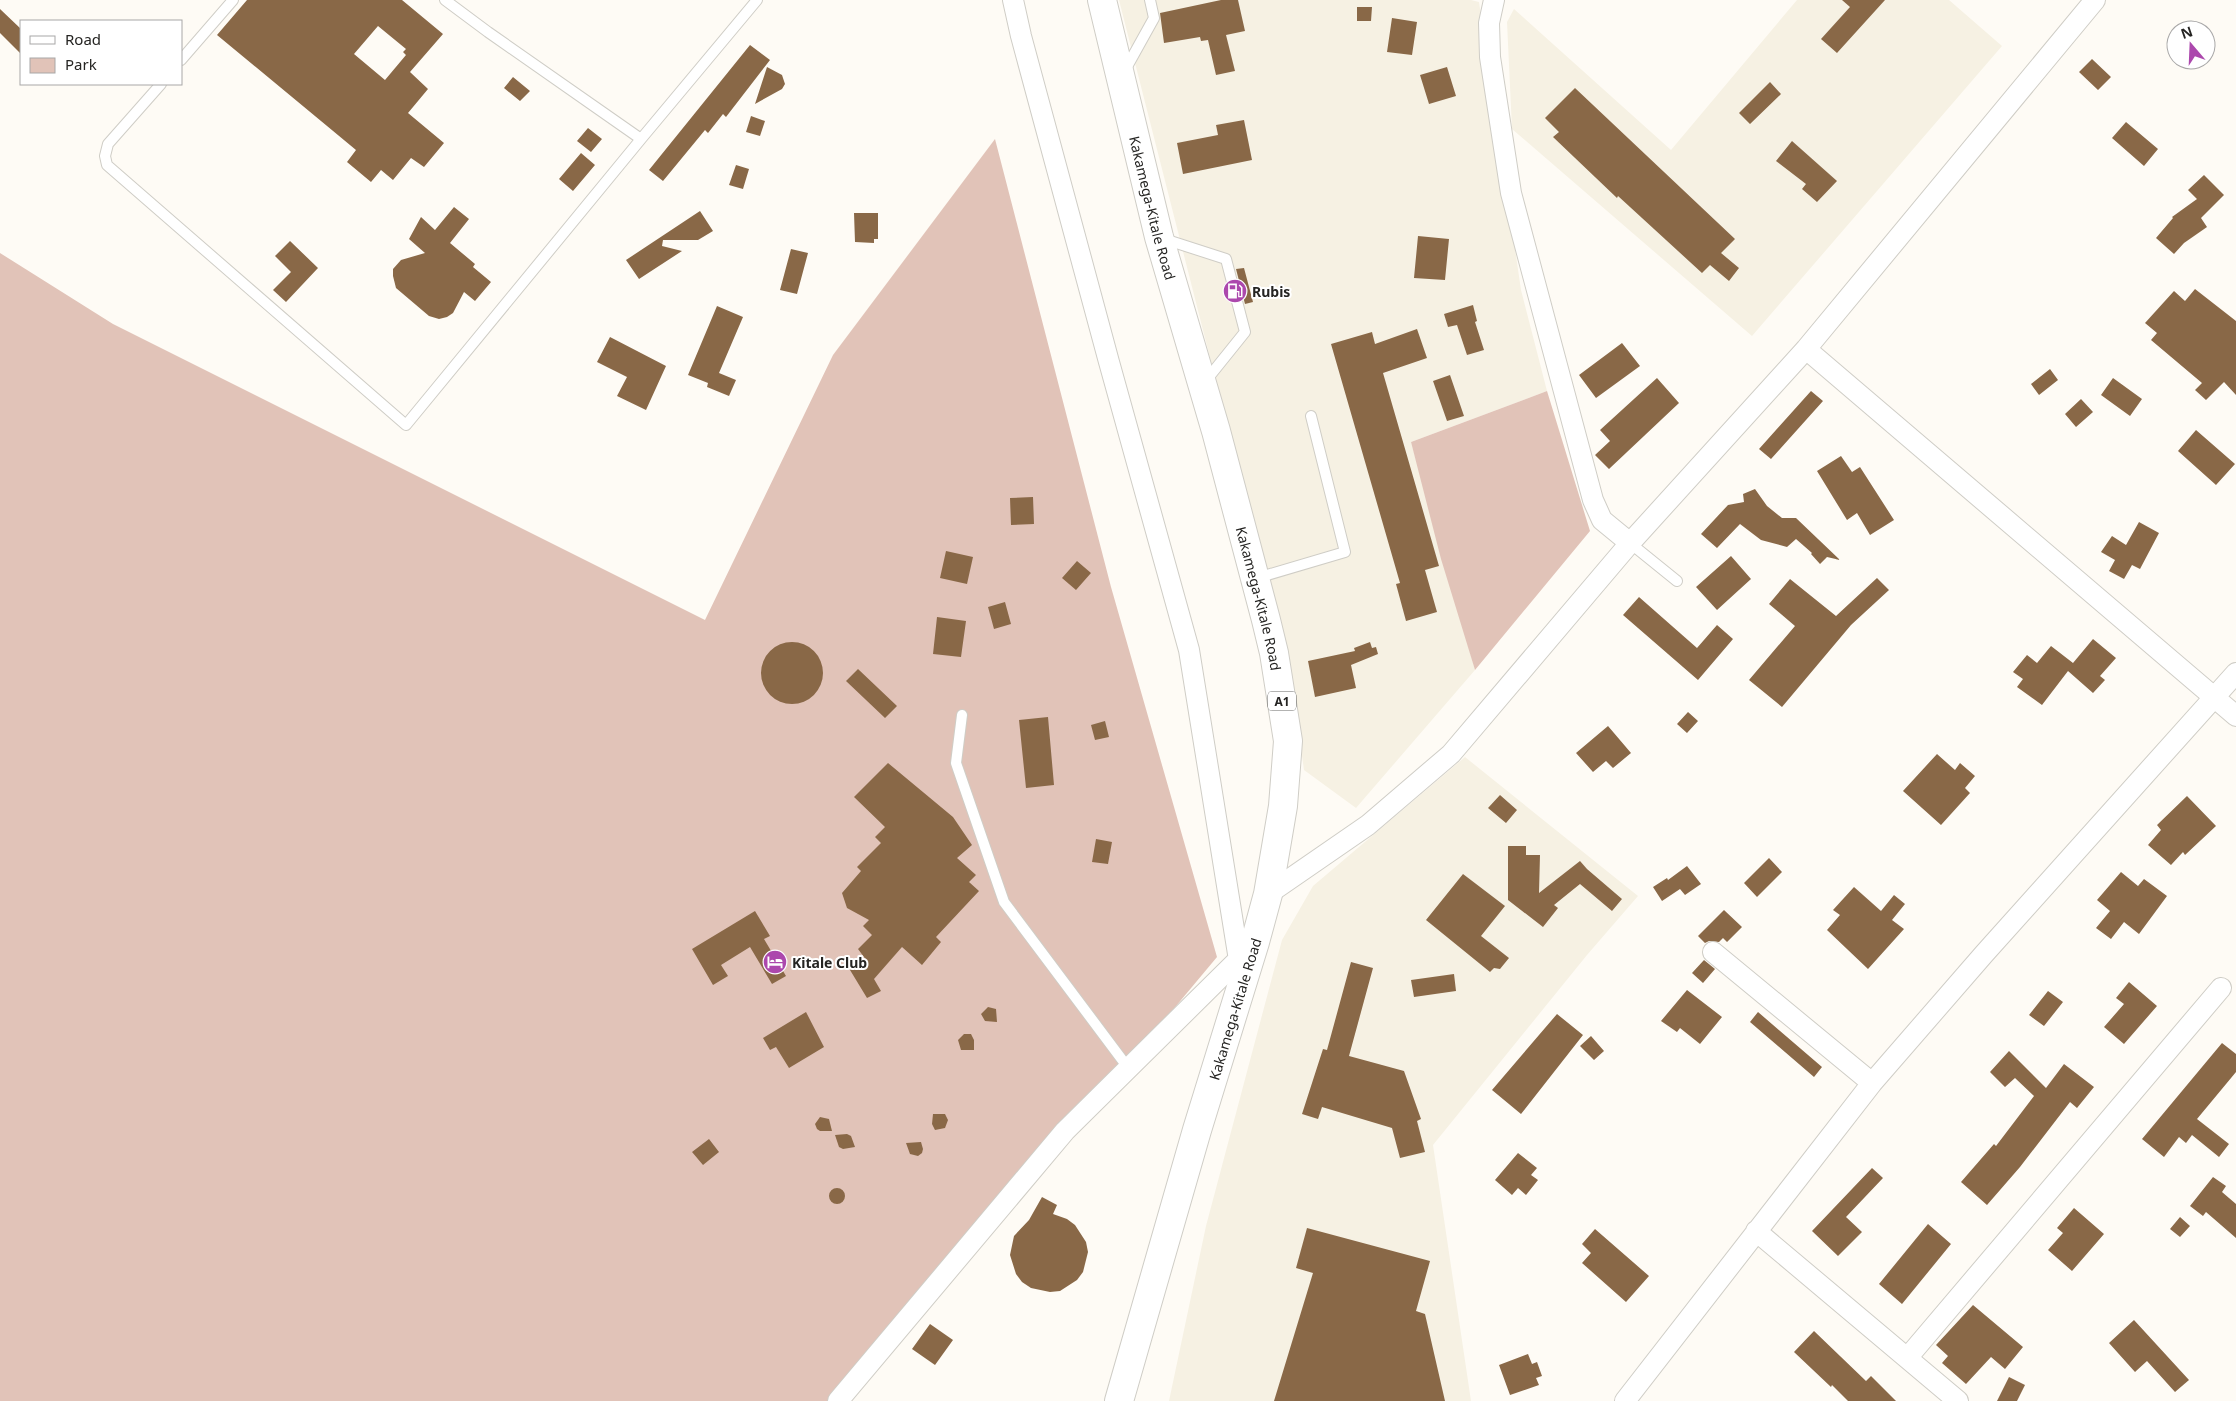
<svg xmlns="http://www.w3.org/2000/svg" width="2236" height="1401" font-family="'Noto Sans',sans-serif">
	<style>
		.built { fill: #f6f1e3 }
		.green { fill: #e1c3b8 }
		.building { fill: #896847; fill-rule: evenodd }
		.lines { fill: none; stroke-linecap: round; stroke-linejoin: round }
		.lane-casing { stroke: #cfcdc6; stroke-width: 12 }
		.street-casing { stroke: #cfcdc6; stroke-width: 22 }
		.highway-casing { stroke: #cfcdc6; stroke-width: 30 }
		.lane { stroke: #fff; stroke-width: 10 }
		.street { stroke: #fff; stroke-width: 20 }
		.highway { stroke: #fff; stroke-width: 28 }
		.labels { text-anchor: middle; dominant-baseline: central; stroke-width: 4; stroke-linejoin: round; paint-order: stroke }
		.shield { fill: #fff; stroke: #666664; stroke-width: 1 }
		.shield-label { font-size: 12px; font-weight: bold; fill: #252422 }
		.street-label { font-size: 14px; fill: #252422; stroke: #fff }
		.poi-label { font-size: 14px; font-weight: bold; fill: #252422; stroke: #fff; text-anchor: start }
	</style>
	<rect width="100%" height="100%" fill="#fefbf5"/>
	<!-- built -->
	<path class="built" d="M1119 0H1471L1479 2 1521 290 1547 391 1411 442 1475 670 1356 808 1304 770 1290 672Z
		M1797 0H1949L2002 46 1752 336 1512 129 1507 22 1514 9 1671 150Z
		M1465 757 1638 896 1587 955 1433 1145 1471 1401H1169L1206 1226 1282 940 1313 886Z"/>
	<!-- green -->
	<path class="green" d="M995 139 1111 587 1217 957 846 1401H0V253L113 324 705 620 833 355Z
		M1547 391 1590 531 1475 670 1441 559 1411 442Z"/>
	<!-- building -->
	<path class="building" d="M247 0H402L443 34 410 72 428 89 408 113 444 143 424 167 411 158 393 180 381 170 371 182 347 162 356 150 217 35ZM378 26 406 49 403 52 406 55 385 80 354 54Z
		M1221 0H1238L1245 31 1226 35 1235 71 1216 75 1208 40 1201 41 1200 37 1164 43 1160 13Z
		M1842 0H1885L1837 53 1821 39 1850 7Z
		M1357 7H1372L1371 21H1357Z
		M0 9 21 29V54L0 33Z
		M1392 18 1417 22 1412 55 1387 52Z
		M750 45 770 60 726 117 723 114 708 133 705 130 663 181 649 170Z
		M2092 59 2111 77 2098 90 2079 72Z
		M767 67 782 75 785 84 782 89 755 104Z
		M1447 67 1456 96 1429 104 1420 75Z
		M513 77 530 91 520 101 504 88Z
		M1770 82 1781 94 1750 124 1739 113Z
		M1575 88 1735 239 1721 253 1739 268 1729 281 1710 265 1702 273 1618 196 1617 198 1553 137 1559 132 1545 118Z
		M751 116 765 121 760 136 746 132Z
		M1244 120 1252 160 1183 174 1177 143 1218 135 1216 125Z
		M2126 122 2158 149 2144 166 2112 138Z
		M588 128 602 139 591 152 577 141Z
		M1792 141 1837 181 1817 202 1802 189 1806 184 1776 161Z
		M581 153 595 165 573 191 559 179Z
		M736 165 749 169 743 189 729 185Z
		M2204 175 2224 195 2201 218 2207 227 2184 243 2174 254 2156 238 2173 218 2172 217 2197 199 2188 190Z
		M454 207 469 219 450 243 475 264 473 267 491 282 475 301 464 292 453 313 447 317 439 319 429 316 396 288 393 276V269L401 260 425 253 409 239 421 217 435 230Z
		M700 211 713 231 698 240H663L662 246 682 251 639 279 626 260Z
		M854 213H878V239H874V243L855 242Z
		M1418 236 1449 239 1445 280 1414 278Z
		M290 241 318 268 286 302 273 290 291 272 275 256Z
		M791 249 808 253 797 294 780 290Z
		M1244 268 1253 302 1245 304 1236 269Z
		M2195 289 2236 321V395L2224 382 2206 400 2195 390 2202 383 2151 340 2157 333 2145 323 2174 291 2185 301Z
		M1473 305 1477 321 1475 322 1484 350 1467 355 1457 325 1448 327 1444 314Z
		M717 306 743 317 719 373 736 380 729 396 707 387 708 383 688 375Z
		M1417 329 1427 358 1383 373 1439 566 1425 570 1437 612 1406 621 1396 584 1400 583 1331 344 1372 332 1375 344Z
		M610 337 666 366 646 410 617 396 627 377 597 362Z
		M1622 343 1640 366 1596 398 1579 375Z
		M2050 369 2058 380 2039 395 2031 384Z
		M1450 375 1464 416 1447 421 1433 381Z
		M1657 378 1679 403 1609 469 1595 455 1610 441 1600 430Z
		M2113 378 2142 399 2130 416 2101 395Z
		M1811 391 1823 401 1771 459 1759 449Z
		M2081 399 2093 412 2076 427 2065 414Z
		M2196 430 2235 464 2216 485 2178 451Z
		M1841 456 1852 472 1860 467 1894 520 1870 535 1857 513 1847 520 1817 471Z
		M1755 489 1767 506 1782 518H1796L1840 560 1827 557 1820 564 1811 554 1812 553 1796 539 1787 547 1761 540 1740 524 1717 548 1701 534 1728 505 1744 502 1743 494Z
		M1033 497 1034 524 1011 525 1010 498Z
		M2139 522 2159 533 2140 569 2132 565 2124 579 2109 571 2115 560 2101 552 2112 536 2126 545Z
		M946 551 973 557 967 584 940 578Z
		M1731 556 1751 579 1717 610 1696 587Z
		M1077 561 1091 573 1076 590 1062 578Z
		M1877 578 1889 590 1851 625 1782 707 1749 680 1795 626 1769 604 1790 579 1836 616Z
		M1639 597 1697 648 1717 625 1733 639 1698 680 1623 615Z
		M1005 602 1011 624 994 629 988 607Z
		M937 617 966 621 961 657 933 654Z
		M2093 639 2116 658 2100 676 2105 680 2093 693 2068 671 2042 705 2017 687 2023 679 2013 672 2027 655 2037 663 2051 646 2073 663Z
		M1370 642 1372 648 1376 647 1378 654 1351 665 1356 688 1315 697 1308 661 1355 651 1354 648Z
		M761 673a31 31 0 1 1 62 0a31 31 0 1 1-62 0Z
		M858 669 897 706 885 718 846 681Z
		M1688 712 1698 721 1687 733 1677 724Z
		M1048 717 1054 785 1026 788 1019 720Z
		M1105 721 1109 737 1095 740 1091 725Z
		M1608 726 1631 753 1613 768 1606 761 1593 772 1576 753Z
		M1937 754 1955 770 1960 763 1975 776 1965 788 1970 793 1941 825 1903 791Z
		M888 763 953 817 972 845 957 858 976 875 969 882 979 891 936 937 941 942 922 965 902 947 874 979 881 991 867 998 850 970 867 961 858 949 872 935 863 926 869 920 847 908 842 893 861 871 857 867 881 843 875 837 885 827 854 797Z
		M1500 795 1517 810 1506 823 1488 808Z
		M2187 796 2216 826 2185 855 2183 852 2171 865 2148 845 2161 830 2157 825Z
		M1096 839 1112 842 1108 864 1092 862Z
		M1508 846H1526V855H1540L1539 893 1580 861 1587 869 1622 899 1612 911 1580 884 1554 905 1558 908 1543 927 1508 900Z
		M1769 858 1782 872 1757 897 1744 883Z
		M1687 866 1701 884 1685 895 1680 889 1662 901 1653 887 1667 878 1668 880Z
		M2121 872 2138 886 2144 879 2167 896 2139 934 2124 922 2111 939 2096 928 2110 911 2097 900Z
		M1463 874 1505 906 1481 936 1509 958 1500 969 1494 968 1490 972 1426 920Z
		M1854 887 1881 911 1894 895 1905 904 1892 920 1904 929 1868 969 1827 930 1840 915 1833 910Z
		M1724 910 1742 927 1727 942 1723 938 1719 942 1709 941 1705 943 1698 936Z
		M755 911 770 936 764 939 786 976 772 984 750 947 721 965 728 976 713 985 692 949Z
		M1704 960 1715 969 1703 983 1692 973Z
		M1351 962 1373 968 1349 1056 1404 1071 1421 1119 1417 1121 1425 1152 1400 1158 1392 1128 1322 1107 1318 1119 1302 1114 1323 1049 1327 1050Z
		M1454 974 1456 991 1414 997 1411 980Z
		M2129 982 2157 1006 2124 1044 2104 1027 2124 1004 2116 998Z
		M1687 990 1722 1017 1700 1044 1680 1028 1677 1032 1661 1021Z
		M2048 991 2063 1002 2044 1026 2029 1015Z
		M988 1007 996 1009 997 1022 985 1021 981 1014Z
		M806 1012 824 1047 789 1068 776 1047 770 1050 763 1038Z
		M1758 1012 1822 1067 1814 1077 1750 1022Z
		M1557 1014 1583 1035 1521 1114 1492 1090Z
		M964 1034H971L974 1040V1050H961L958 1040Z
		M1591 1036 1604 1051 1594 1060 1580 1046Z
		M2222 1043 2236 1054V1072L2197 1119 2229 1144 2219 1157 2192 1135 2186 1143 2179 1137 2164 1157 2142 1139Z
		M2009 1051 2046 1088 2064 1064 2094 1087 2077 1108 2070 1102 2020 1167 1987 1205 1961 1182 1994 1144 1996 1146 2034 1096 2015 1078 2005 1087 1990 1072Z
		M933 1114H945L948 1120 945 1128 935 1130 932 1124Z
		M820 1117 829 1119 832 1131H820L817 1129 815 1124Z
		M847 1134 851 1136 855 1147 843 1149 839 1147 835 1135Z
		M709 1139 719 1152 703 1165 692 1152Z
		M921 1142 923 1149 922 1153 918 1156 910 1154 906 1143Z
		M1518 1153 1537 1168 1531 1175 1538 1180 1526 1195 1518 1188 1512 1195 1495 1180Z
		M1872 1168 1883 1178 1846 1217 1862 1232 1838 1256 1812 1231Z
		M2213 1177 2226 1186 2222 1192 2236 1204V1238L2206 1212 2203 1216 2190 1206Z
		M829 1196a8 8 0 1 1 16 0a8 8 0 1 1-16 0Z
		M1042 1197 1057 1205 1053 1214 1067 1219 1075 1225 1086 1242 1088 1252 1083 1272 1077 1280 1060 1291 1050 1292 1031 1288 1022 1282 1016 1274 1010 1255 1014 1236 1029 1220Z
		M2074 1208 2104 1234 2072 1271 2048 1250 2063 1233 2057 1228Z
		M2180 1217 2190 1226 2180 1237 2170 1229Z
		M1928 1224 1951 1244 1902 1304 1879 1284Z
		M1307 1228 1430 1261 1416 1311 1425 1314 1445 1401H1274L1313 1273 1296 1268Z
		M1595 1229 1649 1276 1626 1302 1582 1263 1591 1253 1582 1244Z
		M1973 1305 2023 1347 2005 1369 1991 1357 1966 1384 1942 1363 1948 1356 1936 1345Z
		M2134 1320 2189 1380 2175 1392 2147 1361 2135 1372 2109 1343Z
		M930 1324 953 1340 935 1365 912 1349Z
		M1814 1331 1866 1381 1871 1376 1896 1401H1848L1832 1385 1831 1387 1794 1352Z
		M1528 1354 1532 1364 1537 1362 1542 1376 1536 1378 1539 1385 1510 1395 1499 1365Z
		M2009 1377 2025 1385 2017 1401H1997Z"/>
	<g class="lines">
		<!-- lane casing -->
		<g class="lane-casing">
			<path id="lane" d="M181 60 233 0
				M1124 72 1154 18 1150 0
				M161 84 108 144 105 156 107 165 406 425 641 139 488 32 445 0
				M641 139 757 0
				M1164 239 1226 259 1245 332 1204 383
				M1630 543 1677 581
				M1257 578 1345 552 1311 416
				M962 715 956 763 1004 902 1129 1069"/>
		</g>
		<!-- street casing -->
		<g class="street-casing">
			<path id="street" d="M1013 0 1021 36 1109 362 1189 650 1239 960
				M1494 0 1489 23 1490 57 1511 193 1593 500 1602 520 1630 543
				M1806 349 2236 716
				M1268 894 1368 825 1451 754 1630 543 1806 349 2095 0
				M1713 952 1872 1083
				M1756 1231 1958 1401
				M1908 1357 2221 988
				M838 1401 1065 1131 1247 951
				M1625 1401 1872 1083 1984 954 2236 673"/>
		</g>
		<!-- highway casing -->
		<g class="highway-casing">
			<g id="highway">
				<path id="s1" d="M1102 0 1159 237 1216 431 1266 620 1274 653 1288 741 1283 806 1268 894 1255 942 1197 1130 1119 1401"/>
			</g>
		</g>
		<!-- lane -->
		<use href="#lane" class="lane"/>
		<!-- street -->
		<use href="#street" class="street"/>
		<!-- highway -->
		<use href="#highway" class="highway"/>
	</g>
	<!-- icons -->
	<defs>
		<g id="fuel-disc" transform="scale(1.25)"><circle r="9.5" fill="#ac48ad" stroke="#fff"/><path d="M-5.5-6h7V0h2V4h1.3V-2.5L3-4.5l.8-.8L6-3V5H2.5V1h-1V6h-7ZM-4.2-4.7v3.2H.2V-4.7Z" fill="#fff"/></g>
		<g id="hotel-disc" transform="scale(1.25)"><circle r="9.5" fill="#ac48ad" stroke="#fff"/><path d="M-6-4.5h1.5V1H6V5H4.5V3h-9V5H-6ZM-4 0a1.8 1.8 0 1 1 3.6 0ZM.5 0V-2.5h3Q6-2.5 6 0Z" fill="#fff"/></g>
	</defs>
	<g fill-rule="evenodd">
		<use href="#fuel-disc" x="1235" y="291"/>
		<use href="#hotel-disc" x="775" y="962"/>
	</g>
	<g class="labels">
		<!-- shield labels -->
		<rect class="shield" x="1268" y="691.5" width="28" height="19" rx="4"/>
		<g class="shield-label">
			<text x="1282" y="701">A1</text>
		</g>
		<!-- street labels -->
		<g class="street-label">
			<text stroke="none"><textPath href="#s1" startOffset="214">Kakamega-Kitale Road</textPath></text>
			<text stroke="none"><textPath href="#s1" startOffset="619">Kakamega-Kitale Road</textPath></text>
			<text transform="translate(1235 1009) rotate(-73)">Kakamega-Kitale Road</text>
		</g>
		<!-- poi labels -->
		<g class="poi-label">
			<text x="1252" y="291">Rubis</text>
			<text x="792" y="962">Kitale Club</text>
		</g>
	</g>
	<!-- legend -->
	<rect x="20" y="20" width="162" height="65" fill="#ffffff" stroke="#a8a7a7"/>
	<rect x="30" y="36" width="25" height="8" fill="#ffffff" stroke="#a8a7a7"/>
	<text x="65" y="45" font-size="15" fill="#252422">Road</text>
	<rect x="30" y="58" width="25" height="15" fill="#e1c3b8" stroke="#a8a7a7"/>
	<text x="65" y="70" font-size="15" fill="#252422">Park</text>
	<!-- north arrow -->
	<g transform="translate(2191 45) rotate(341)"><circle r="24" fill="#ffffff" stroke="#a8a7a7"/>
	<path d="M0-4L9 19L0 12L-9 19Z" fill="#ac48ad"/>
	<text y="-8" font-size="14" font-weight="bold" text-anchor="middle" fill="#252422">N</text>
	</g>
</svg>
